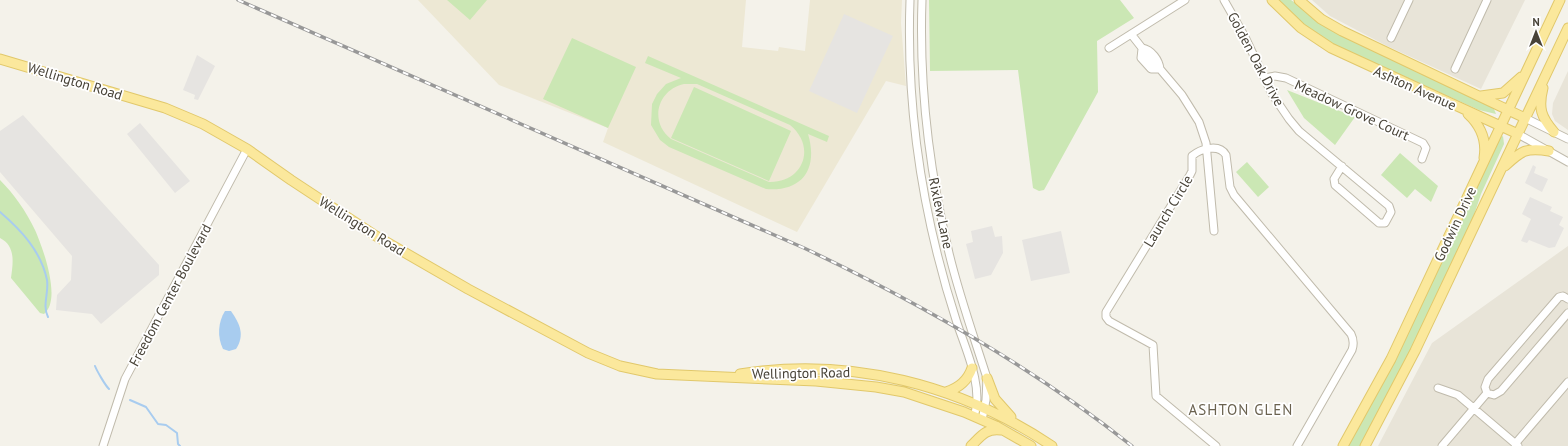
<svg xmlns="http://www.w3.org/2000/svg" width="1568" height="446" font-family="'PT Sans',sans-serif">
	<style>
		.residential { fill: #e8e4d8 }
		.education { fill: #ede8d4 }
		.green { fill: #cbe7b4; fill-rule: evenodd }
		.parking { fill: #e6e4e1 }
		.water { fill: #a8ccef }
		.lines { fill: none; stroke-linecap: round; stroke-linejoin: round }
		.stream { stroke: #a8ccef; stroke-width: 2 }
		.minor-casing { stroke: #c0bbac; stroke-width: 9 }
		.major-casing { stroke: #e1c86b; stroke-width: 11 }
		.minor { stroke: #fff; stroke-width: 7 }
		.major { stroke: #fbe89c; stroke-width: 9 }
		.rail-casing { stroke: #989898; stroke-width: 3.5 }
		.rail { stroke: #fff; stroke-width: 2; stroke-dasharray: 6; stroke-linecap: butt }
		.labels { text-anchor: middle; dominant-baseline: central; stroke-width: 3.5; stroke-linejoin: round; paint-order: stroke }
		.street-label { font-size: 14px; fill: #484338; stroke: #fff }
		.neighbourhood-label { font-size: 15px; letter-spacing: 1px; fill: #6a624f; stroke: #fff }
	</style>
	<rect width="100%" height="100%" fill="#f4f2ea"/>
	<!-- residential -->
	<path class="residential" d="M1312 0H1525L1481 89 1387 46 1330 16Z
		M1568 71V130L1555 121 1552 114 1553 103Z
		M1568 246V446H1378L1432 343Z"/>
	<!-- education -->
	<path class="education" d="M418 0H746L742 47 778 51 779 47 805 51 810 0H902L901 23 906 86 886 81 797 232 603 142 608 128 499 85Z"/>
	<!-- green -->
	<path class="green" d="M447 0H487L470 20Z
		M929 0H1120L1134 18 1097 41 1098 92 1044 190 1039 191 1033 188 1018 70 930 71Z
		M1278 0H1291L1332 29 1369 49 1483 102 1494 109 1496 114 1479 110 1328 42 1306 26Z
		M572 38 636 67 608 128 543 99Z
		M648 56 829 136 827 142 808 134C818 167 804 192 766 189L669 147 660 140 651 125 652 104 657 94 666 84 681 78 645 63ZM684 84H697L790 125C817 147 803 183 769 182L671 139C649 122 657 90 684 84Z
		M694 87 791 131 769 181 671 138Z
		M1287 90 1355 117 1335 145 1304 118Z
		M1503 136 1504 144 1481 194 1470 227 1392 391 1360 446H1347L1375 398 1405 338 1497 142 1499 138Z
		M1400 153 1438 186 1431 202 1415 189 1407 198 1381 175Z
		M1247 162 1269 187 1258 197 1236 172Z
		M0 180C14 194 26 211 35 230 43 248 62 300 44 314L40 313 11 278C13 263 16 246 0 238Z"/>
	<!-- parking -->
	<path class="parking" d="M844 14 893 36 857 113 809 91Z
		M197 55 215 66 198 100 194 99 195 95 183 90Z
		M23 115 159 265V275L101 324 92 314 56 310 57 295 71 280 72 256 0 172V131Z
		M140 123 190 181 175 193 127 134Z
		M1533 165 1536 167 1534 173 1548 179 1542 192 1525 183Z
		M1530 197 1552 207 1550 211 1563 217 1559 225 1564 228 1555 247 1549 248 1529 240 1527 243 1521 241 1531 219 1522 214Z
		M992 226 995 237 1002 236 1003 253 991 275 975 279 966 244 973 242 971 231Z
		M1061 231 1070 273 1031 281 1022 240Z"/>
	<!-- water -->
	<path class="water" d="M225 311H231C240 324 245 335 236 349L229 351 223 349C217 337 218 322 225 311Z"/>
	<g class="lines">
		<!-- stream -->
		<path class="stream" d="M0 212C21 230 41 251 47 280 49 293 42 305 48 317
			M95 366C97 371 105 385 109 389
			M130 400 146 407 158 424 166 425 177 433 178 444 180 446"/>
		<!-- minor casing -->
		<g class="minor-casing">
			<path id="minor" d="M910 0C906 110 923 218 957 323 966 350 984 388 974 416
				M922 0C919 86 929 170 949 253 959 295 974 337 987 378L986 400 982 420
				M1224 0 1245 37 1272 94 1289 119 1299 131 1389 206 1391 212 1385 223H1379L1335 185 1334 179 1342 166
				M1131 34 1142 48 1144 55 1154 65 1160 69 1182 95 1199 122 1206 143 1214 231
				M1391 38 1409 0
				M1109 48 1185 0
				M1142 48C1152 50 1159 60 1160 69
				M1142 49 1141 58 1151 69H1160
				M1455 69 1487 0
				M1265 78 1275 76 1286 78 1423 143 1426 148 1422 159
				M1525 118 1568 139
				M1518 134 1568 162
				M1438 388 1458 395 1518 446
				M1487 393 1485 387 1488 379 1559 297 1563 296 1568 299
				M1487 393 1494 395 1501 391 1568 313
				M1515 444 1568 382
				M103 446 125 379 247 149
				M1216 446 1156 396 1153 345 1109 321 1106 317V312L1190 175 1192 171V156C1200 149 1219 143 1226 155L1230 187 1234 195 1351 334C1354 340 1354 344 1352 350L1297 446
				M1442 446 1487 393"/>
		</g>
		<!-- major casing -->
		<g class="major-casing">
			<path id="major" d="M1272 0 1301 28 1331 48 1518 134
				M1299 0 1321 19 1342 31 1525 118
				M0 59 165 108 203 124 247 149 291 180 376 236 468 289 588 353 620 366 657 374 816 381 876 387 904 392 964 412 996 426 1031 446
				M1543 88C1538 108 1541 117 1554 132
				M1481 96 1503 93 1521 77
				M1468 114C1481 126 1487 140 1484 158
				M1505 166C1521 151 1526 147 1549 151
				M740 374C850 356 961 385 1052 446
				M987 378 995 399 1011 417
				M946 392C959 388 968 380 972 368
				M971 446C981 436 986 428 1001 430
				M1343 446 1391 359 1560 0
				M1365 446 1415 351 1568 28"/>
		</g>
		<!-- minor -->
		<use href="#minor" class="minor"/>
		<!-- major -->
		<use href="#major" class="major"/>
		<!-- rail casing -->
		<g class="rail-casing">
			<path id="rail" d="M238 0 804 248C920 303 1031 366 1132 446"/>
		</g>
		<!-- rail -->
		<use href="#rail" class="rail"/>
	</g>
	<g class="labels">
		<!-- street labels -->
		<g class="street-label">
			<text transform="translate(1256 59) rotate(62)">Golden Oak Drive</text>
			<text transform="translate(75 81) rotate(17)">Wellington Road</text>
			<text transform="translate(1415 88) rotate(24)">Ashton Avenue</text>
			<text transform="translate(1352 110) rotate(25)">Meadow Grove Court</text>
			<text transform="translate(1168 211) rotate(-59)">Launch Circle</text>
			<text transform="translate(941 213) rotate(78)">Rixlew Lane</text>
			<text transform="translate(1455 224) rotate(-65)">Godwin Drive</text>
			<text transform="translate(362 226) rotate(32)">Wellington Road</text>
			<text transform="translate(170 295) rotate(-62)">Freedom Center Boulevard</text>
			<text transform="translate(801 373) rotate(-1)">Wellington Road</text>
		</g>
		<!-- neighbourhood labels -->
		<g class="neighbourhood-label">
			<text x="1241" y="409">ASHTON GLEN</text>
		</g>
	</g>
	<!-- north arrow -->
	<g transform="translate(1536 32)" stroke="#ffffff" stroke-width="3" paint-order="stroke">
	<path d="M0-3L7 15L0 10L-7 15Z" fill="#484338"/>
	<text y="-6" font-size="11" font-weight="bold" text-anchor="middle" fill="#484338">N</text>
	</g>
</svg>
